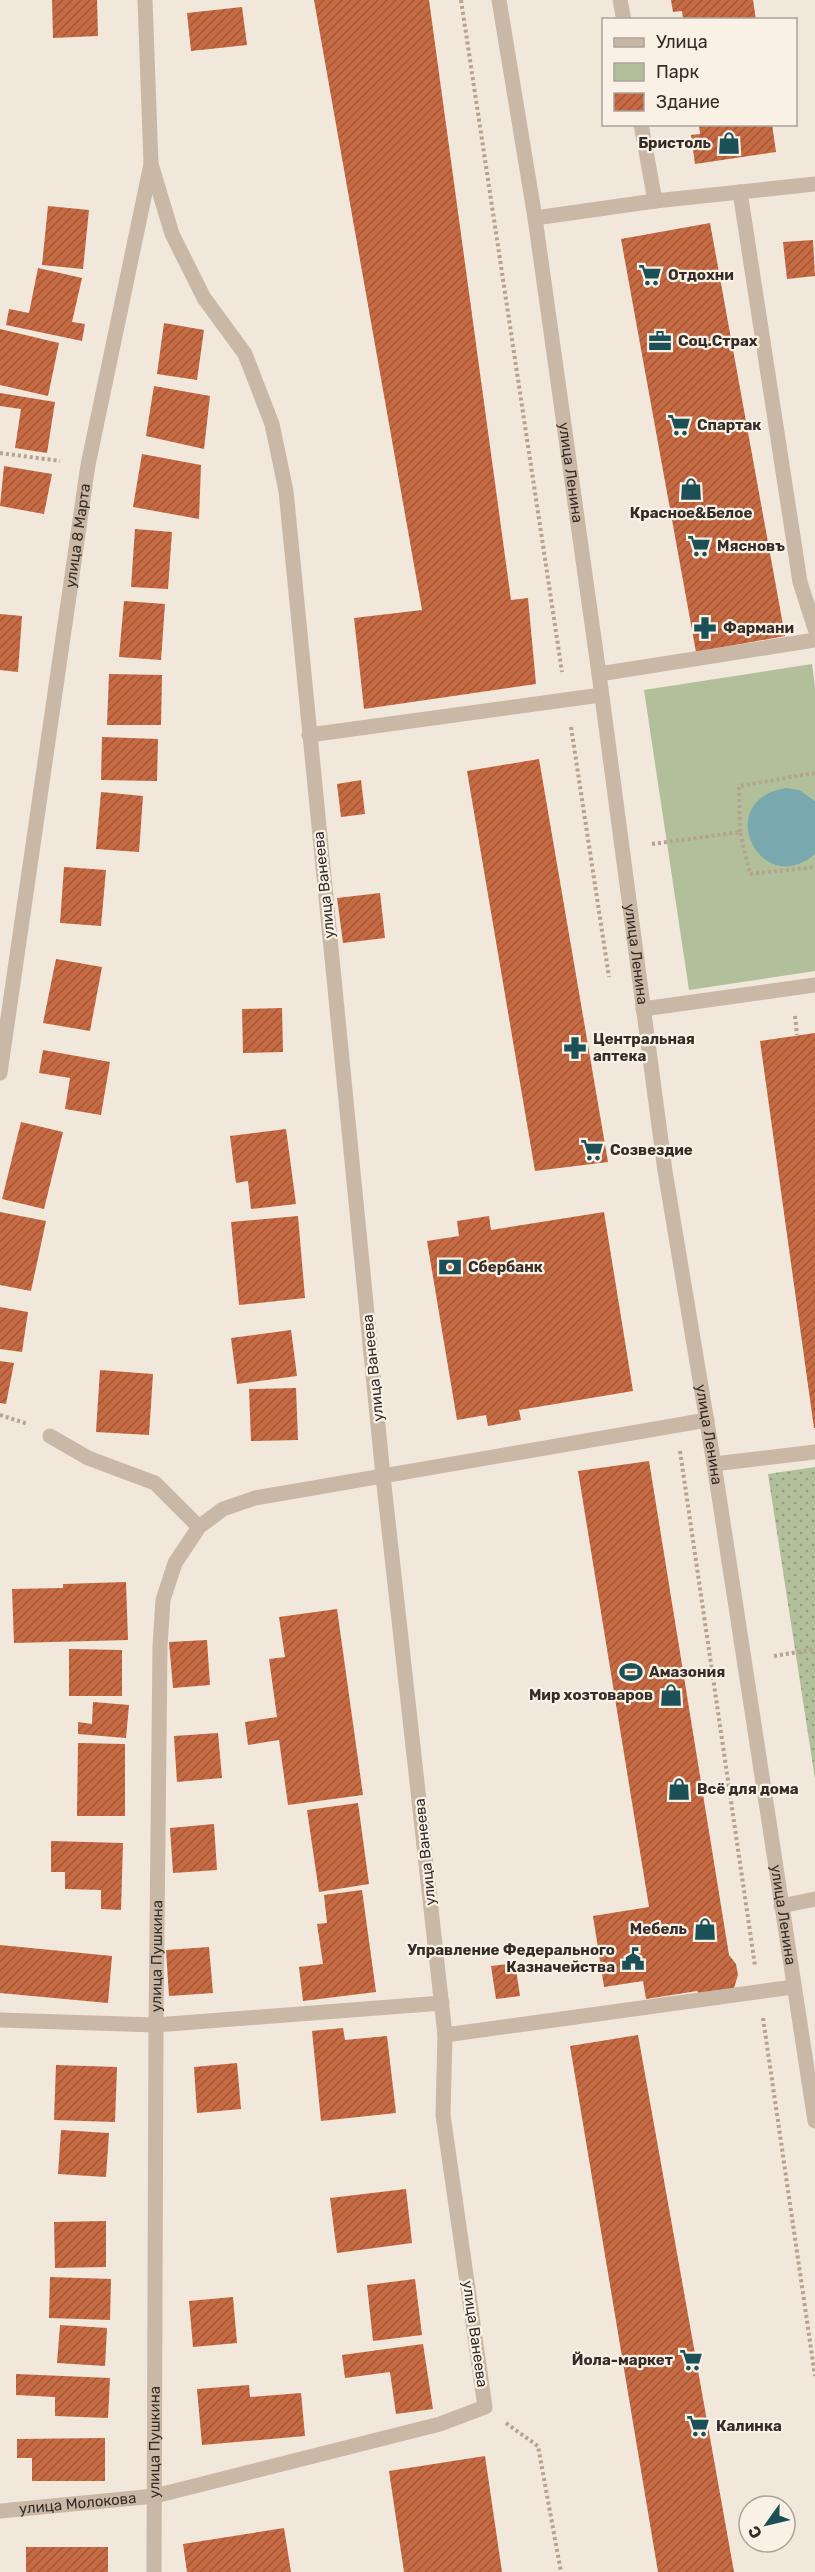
<svg xmlns="http://www.w3.org/2000/svg" width="815" height="2572" font-family="Rubik,sans-serif">
	<style>
		.grass { fill: url(#grass-dots) }
		.park { fill: #b1c09a }
		.water { fill: #79a9ae }
		.building { fill: url(#building-hatch) }
		.lines { fill: none; stroke-linecap: round; stroke-linejoin: round }
		.path { stroke: #b5a290; stroke-width: 4; stroke-dasharray: 3 3; stroke-linecap: butt }
		.minor { stroke: #c9b8a6; stroke-width: 15 }
		.labels { text-anchor: middle; dominant-baseline: central; stroke-width: 4.5; stroke-linejoin: round; paint-order: stroke }
		.poi-label { font-size: 15px; font-weight: bold; fill: #352c27; stroke: #f9f1e6; text-anchor: start }
		.street-label { font-size: 15px; fill: #352c27; stroke: #f9f1e6 }
	</style>
	<defs>
		<pattern id="grass-dots" width="8" height="8" patternUnits="userSpaceOnUse" patternTransform="scale(1.5)"><rect width="8" height="8" fill="#b1c09a"/><path d="M2 2h.1M6 6h.1" fill="none" stroke="#919c7e" stroke-width="1.8" stroke-linecap="round"/></pattern>
		<pattern id="building-hatch" width="6" height="6" patternUnits="userSpaceOnUse" patternTransform="scale(1.5)"><rect width="6" height="6" fill="#c66a43"/><path d="M-1 1l2-2M0 6l6-6M5 7l2-2" fill="none" stroke="#a25738"/></pattern>
	</defs>
	<rect width="100%" height="100%" fill="#f1e7da"/>
	<!-- grass -->
	<path class="grass" d="M815 1467V1779L768 1474Z"/>
	<!-- park -->
	<path class="park" d="M812 664 815 687V971L689 990 644 690Z"/>
	<!-- water -->
	<path class="water" d="M786 788 799 790 815 801V854C760 901 711 800 786 788Z"/>
	<!-- building -->
	<path class="building" d="M52 0H97L98 36 53 38Z
		M314 0H429L511 600 528 598 536 684 364 709 354 618 422 610Z
		M671 0H753L756 20H683L682 11 673 12Z
		M242 7 247 45 191 51 187 13Z
		M699 124H772L776 152 695 164 691 135 700 134Z
		M48 206 89 210 83 269 42 265Z
		M710 223 785 636 696 652 621 239Z
		M813 240 815 276 787 279 783 242Z
		M38 268 82 278 72 322 85 324 82 341 6 325 9 309 29 313Z
		M164 323 204 330 197 380 157 374Z
		M0 329 59 343 48 396 0 385Z
		M154 386 210 396 204 449 146 436Z
		M0 393 55 402 47 453 15 448 21 409 0 406Z
		M142 454 201 465 199 519 133 507Z
		M4 466 52 474 44 514 0 506Z
		M135 529 172 532 168 589 131 587Z
		M124 601 165 604 161 660 119 657Z
		M0 614 22 616 18 672 0 670Z
		M109 674 162 675 161 725H107Z
		M102 737 158 739 157 781 101 780Z
		M539 759 608 1162 535 1171 467 771Z
		M361 780 365 814 341 817 337 784Z
		M101 792 143 796 139 852 96 849Z
		M64 867 106 870 101 926 60 923Z
		M380 893 385 938 343 943 337 898Z
		M56 959 102 967 90 1031 43 1023Z
		M282 1008 283 1052 243 1053 242 1009Z
		M815 1033V1428H814L760 1041Z
		M43 1050 110 1062 101 1115 65 1109 70 1078 39 1073Z
		M21 1122 63 1132 44 1209 2 1199Z
		M286 1129 296 1204 251 1209 248 1181 236 1183 230 1136Z
		M0 1212 46 1221 31 1291 0 1285Z
		M604 1212 633 1391 519 1410 521 1420 488 1426 486 1415 457 1420 427 1241 459 1236 457 1221 489 1216 491 1230Z
		M298 1216 305 1298 239 1305 231 1222Z
		M0 1307 28 1312 22 1352 0 1349Z
		M291 1330 297 1376 237 1384 231 1338Z
		M0 1361 14 1363 6 1404 0 1403Z
		M100 1370 153 1374 149 1435 96 1432Z
		M296 1388 298 1440 251 1441 249 1389Z
		M649 1461 729 1955 736 1964 738 1975 734 1988 704 1998 697 1991 646 1999 643 1981 604 1987 593 1916 649 1907 578 1471Z
		M126 1582 128 1640 14 1643 12 1589 63 1588V1584Z
		M337 1609 363 1795 288 1805 279 1740 248 1745 245 1722 277 1717 269 1659 285 1657 279 1617Z
		M207 1640 210 1685 173 1688 169 1642Z
		M69 1649 122 1650V1696H69Z
		M93 1702 129 1705 126 1738 78 1734V1722L92 1724Z
		M218 1733 222 1778 177 1782 174 1736Z
		M78 1743 125 1744V1816H77Z
		M358 1803 369 1884 319 1892 307 1810Z
		M214 1824 217 1870 173 1873 170 1828Z
		M51 1841 123 1843 121 1910 101 1909V1890L65 1889V1872H51Z
		M362 1890 376 1992 303 2001 299 1967 323 1964 317 1924 327 1923 324 1895Z
		M0 1945 112 1956 108 2003 0 1993Z
		M209 1947 213 1993 169 1996 166 1950Z
		M515 1963 520 1996 496 1999 491 1966Z
		M343 2028 345 2040 387 2036 396 2113 321 2121 312 2031Z
		M638 2035 734 2572H658L570 2046Z
		M237 2063 241 2109 197 2113 194 2067Z
		M56 2065 117 2067 115 2122 54 2120Z
		M61 2130 109 2133 106 2177 58 2174Z
		M406 2189 412 2243 337 2253 330 2198Z
		M106 2221V2267L55 2268 54 2222Z
		M50 2277 111 2279 110 2320 49 2318Z
		M415 2279 422 2335 373 2341 367 2285Z
		M233 2297 237 2343 193 2347 189 2301Z
		M60 2325 107 2328 105 2366 57 2363Z
		M423 2344 433 2409 396 2414 390 2372 345 2378 342 2355Z
		M16 2374 110 2378 108 2418 55 2416V2397L16 2395Z
		M249 2385 250 2397 301 2393 305 2436 202 2445 197 2389Z
		M105 2438V2481H32V2458H17V2439Z
		M485 2456 502 2572H404L389 2471Z
		M284 2528 291 2572H187L183 2544Z
		M26 2547H108V2572H26Z"/>
	<g class="lines">
		<!-- path -->
		<path class="path" d="M461 0 562 672
			M0 453 60 461
			M571 727 609 977
			M740 832 739 786 815 773
			M652 844 740 832 750 874 815 867
			M795 1016 797 1035
			M0 1415 28 1424
			M680 1451 755 1966
			M774 1656 815 1649
			M763 2018 815 2376
			M506 2423 538 2446 561 2572"/>
		<!-- minor -->
		<g class="minor">
			<path id="s1" d="M499 0 535 218 599 674 665 1171 714 1464 815 2121"/>
			<path d="M620 0 624 20"/>
			<path d="M641 124 655 201"/>
			<path d="M740 192 800 582 815 629"/>
			<path d="M535 218 655 201 815 184"/>
			<path d="M599 674 815 640"/>
			<path d="M309 735 601 695"/>
			<path d="M643 1009 815 985"/>
			<path id="s2" d="M0 1073 88 465 151 164 145 0"/>
			<path d="M50 1436 88 1458 155 1483 199 1527"/>
			<path d="M714 1464 815 1452"/>
			<path d="M781 1906 815 1899"/>
			<path d="M0 2020 156 2025 442 2003"/>
			<path d="M445 2035 793 1987"/>
			<path id="s3" d="M0 2511 155 2496 440 2424 485 2407 443 2115 445 2035 383 1476 286 491 272 424 245 354 204 298 172 234 151 164"/>
			<path id="s4" d="M154 2572 156 2025 160 1646 163 1600 175 1563 199 1527 223 1509 255 1498 707 1420"/>
		</g>
	</g>
	<!-- icons -->
	<defs>
		<g id="shop-bare" transform="scale(1.8)"><path d="M-5-2.5h2.3a2.7 3.5 0 0 1 5.4 0H5L5.5 6h-11ZM-1.5-2.5h3a1.5 2.3 0 0 0-3 0Z" fill="#1c5057" stroke="#f9f1e6" stroke-width="2.5" paint-order="stroke"/></g>
		<g id="supermarket-bare" transform="scale(1.8)"><path d="M-6-5.5h2.5l.6 2H6L4.5 2H-2.5L-4.4-4H-6ZM-1.5 3.2a1.3 1.3 0 1 0 .1 0ZM3 3.2a1.3 1.3 0 1 0 .1 0Z" fill="#1c5057" stroke="#f9f1e6" stroke-width="2.5" paint-order="stroke"/></g>
		<g id="office-bare" transform="scale(1.8)"><path d="M-6-3h4V-5.5h4V-3h4V5H-6ZM-1-4.5V-3h2v-1.5ZM-6 0V1H6V0Z" fill="#1c5057" stroke="#f9f1e6" stroke-width="2.5" paint-order="stroke"/></g>
		<g id="pharmacy-bare" transform="scale(1.8)"><path d="M-2-6h4v4h4v4h-4v4h-4v-4h-4v-4h4Z" fill="#1c5057" stroke="#f9f1e6" stroke-width="2.5" paint-order="stroke"/></g>
		<g id="bank-bare" transform="scale(1.8)"><path d="M-6-4H6V4H-6ZM0-2.3a2.3 2.3 0 1 0 0 4.6a2.3 2.3 0 1 0 0-4.6Z" fill="#1c5057" stroke="#f9f1e6" stroke-width="2.5" paint-order="stroke"/></g>
		<g id="stadium-bare" transform="scale(1.8)"><path d="M0-5a6.5 5 0 1 0 0 10a6.5 5 0 1 0 0-10ZM-3.5-1.8h7v3.6h-7Z" fill="#1c5057" stroke="#f9f1e6" stroke-width="2.5" paint-order="stroke"/></g>
		<g id="civic-bare" transform="scale(1.8)"><path d="M-.6-6.5H3V-4.5H.6V-3L4-1V1h2V6H-6V1h2V-1L-.6-3ZM-1.2 2.5V6h2.4V2.5Z" fill="#1c5057" stroke="#f9f1e6" stroke-width="2.5" paint-order="stroke"/></g>
	</defs>
	<g fill-rule="evenodd">
		<use href="#shop-bare" x="729" y="143"/>
		<use href="#supermarket-bare" x="650" y="275"/>
		<use href="#office-bare" x="660" y="341"/>
		<use href="#supermarket-bare" x="679" y="425"/>
		<use href="#shop-bare" x="691" y="489"/>
		<use href="#supermarket-bare" x="699" y="546"/>
		<use href="#pharmacy-bare" x="705" y="628"/>
		<use href="#pharmacy-bare" x="575" y="1048"/>
		<use href="#supermarket-bare" x="592" y="1150"/>
		<use href="#bank-bare" x="450" y="1267"/>
		<use href="#stadium-bare" x="631" y="1672"/>
		<use href="#shop-bare" x="671" y="1695"/>
		<use href="#shop-bare" x="679" y="1789"/>
		<use href="#shop-bare" x="705" y="1929"/>
		<use href="#civic-bare" x="633" y="1959"/>
		<use href="#supermarket-bare" x="691" y="2360"/>
		<use href="#supermarket-bare" x="698" y="2426"/>
	</g>
	<g class="labels">
		<!-- poi labels -->
		<g class="poi-label">
			<text x="711" y="143" text-anchor="end">Бристоль</text>
			<text x="668" y="275">Отдохни</text>
			<text x="678" y="341">Соц.Страх</text>
			<text x="697" y="425">Спартак</text>
			<text x="691" y="513" text-anchor="middle">Красное&amp;Белое</text>
			<text x="717" y="546">Мясновъ</text>
			<text x="723" y="628">Фармани</text>
			<text x="593" y="1039">Центральная<tspan x="593" dy="17">аптека</tspan></text>
			<text x="610" y="1150">Созвездие</text>
			<text x="468" y="1267">Сбербанк</text>
			<text x="649" y="1672">Амазония</text>
			<text x="653" y="1695" text-anchor="end">Мир хозтоваров</text>
			<text x="697" y="1789">Всё для дома</text>
			<text x="687" y="1929" text-anchor="end">Мебель</text>
			<text x="615" y="1950" text-anchor="end">Управление Федерального<tspan x="615" dy="17">Казначейства</tspan></text>
			<text x="673" y="2360" text-anchor="end">Йола-маркет</text>
			<text x="716" y="2426">Калинка</text>
		</g>
		<!-- street labels -->
		<g class="street-label">
			<text stroke="none"><textPath href="#s1" startOffset="478">улица Ленина</textPath></text>
			<text stroke="none"><textPath href="#s2" startOffset="543">улица 8 Марта</textPath></text>
			<text transform="translate(324 885) rotate(-96)">улица Ванеева</text>
			<text stroke="none"><textPath href="#s1" startOffset="964">улица Ленина</textPath></text>
			<text transform="translate(373 1368) rotate(-96)">улица Ванеева</text>
			<text stroke="none"><textPath href="#s1" startOffset="1450">улица Ленина</textPath></text>
			<text transform="translate(425 1852) rotate(-96)">улица Ванеева</text>
			<text stroke="none"><textPath href="#s1" startOffset="1936">улица Ленина</textPath></text>
			<text stroke="none"><textPath href="#s4" startOffset="616">улица Пушкина</textPath></text>
			<text transform="translate(475 2334) rotate(82)">улица Ванеева</text>
			<text stroke="none"><textPath href="#s4" startOffset="130">улица Пушкина</textPath></text>
			<text stroke="none"><textPath href="#s3" startOffset="78">улица Молокова</textPath></text>
		</g>
	</g>
	<!-- legend -->
	<rect x="602" y="18" width="195" height="108" fill="#f9f1e6" stroke="#aba29a" stroke-width="1.5"/>
	<rect x="614" y="38" width="30" height="9" fill="#c9b8a6" stroke="#aba29a" stroke-width="1.5"/>
	<text x="656" y="48" font-size="18" fill="#352c27">Улица</text>
	<rect x="614" y="63" width="30" height="18" fill="#b1c09a" stroke="#aba29a" stroke-width="1.5"/>
	<text x="656" y="78" font-size="18" fill="#352c27">Парк</text>
	<rect x="614" y="93" width="30" height="18" fill="url(#building-hatch)" stroke="#aba29a" stroke-width="1.5"/>
	<text x="656" y="108" font-size="18" fill="#352c27">Здание</text>
	<!-- north arrow -->
	<g transform="translate(767 2524) rotate(236)"><circle r="28" fill="#f9f1e6" stroke="#aba29a" stroke-width="1.5"/>
	<path d="M0-4.5L10 22L0 15L-10 22Z" fill="#1c5057"/>
	<text y="-9" font-size="16" font-weight="bold" text-anchor="middle" fill="#352c27">С</text>
	</g>
</svg>
